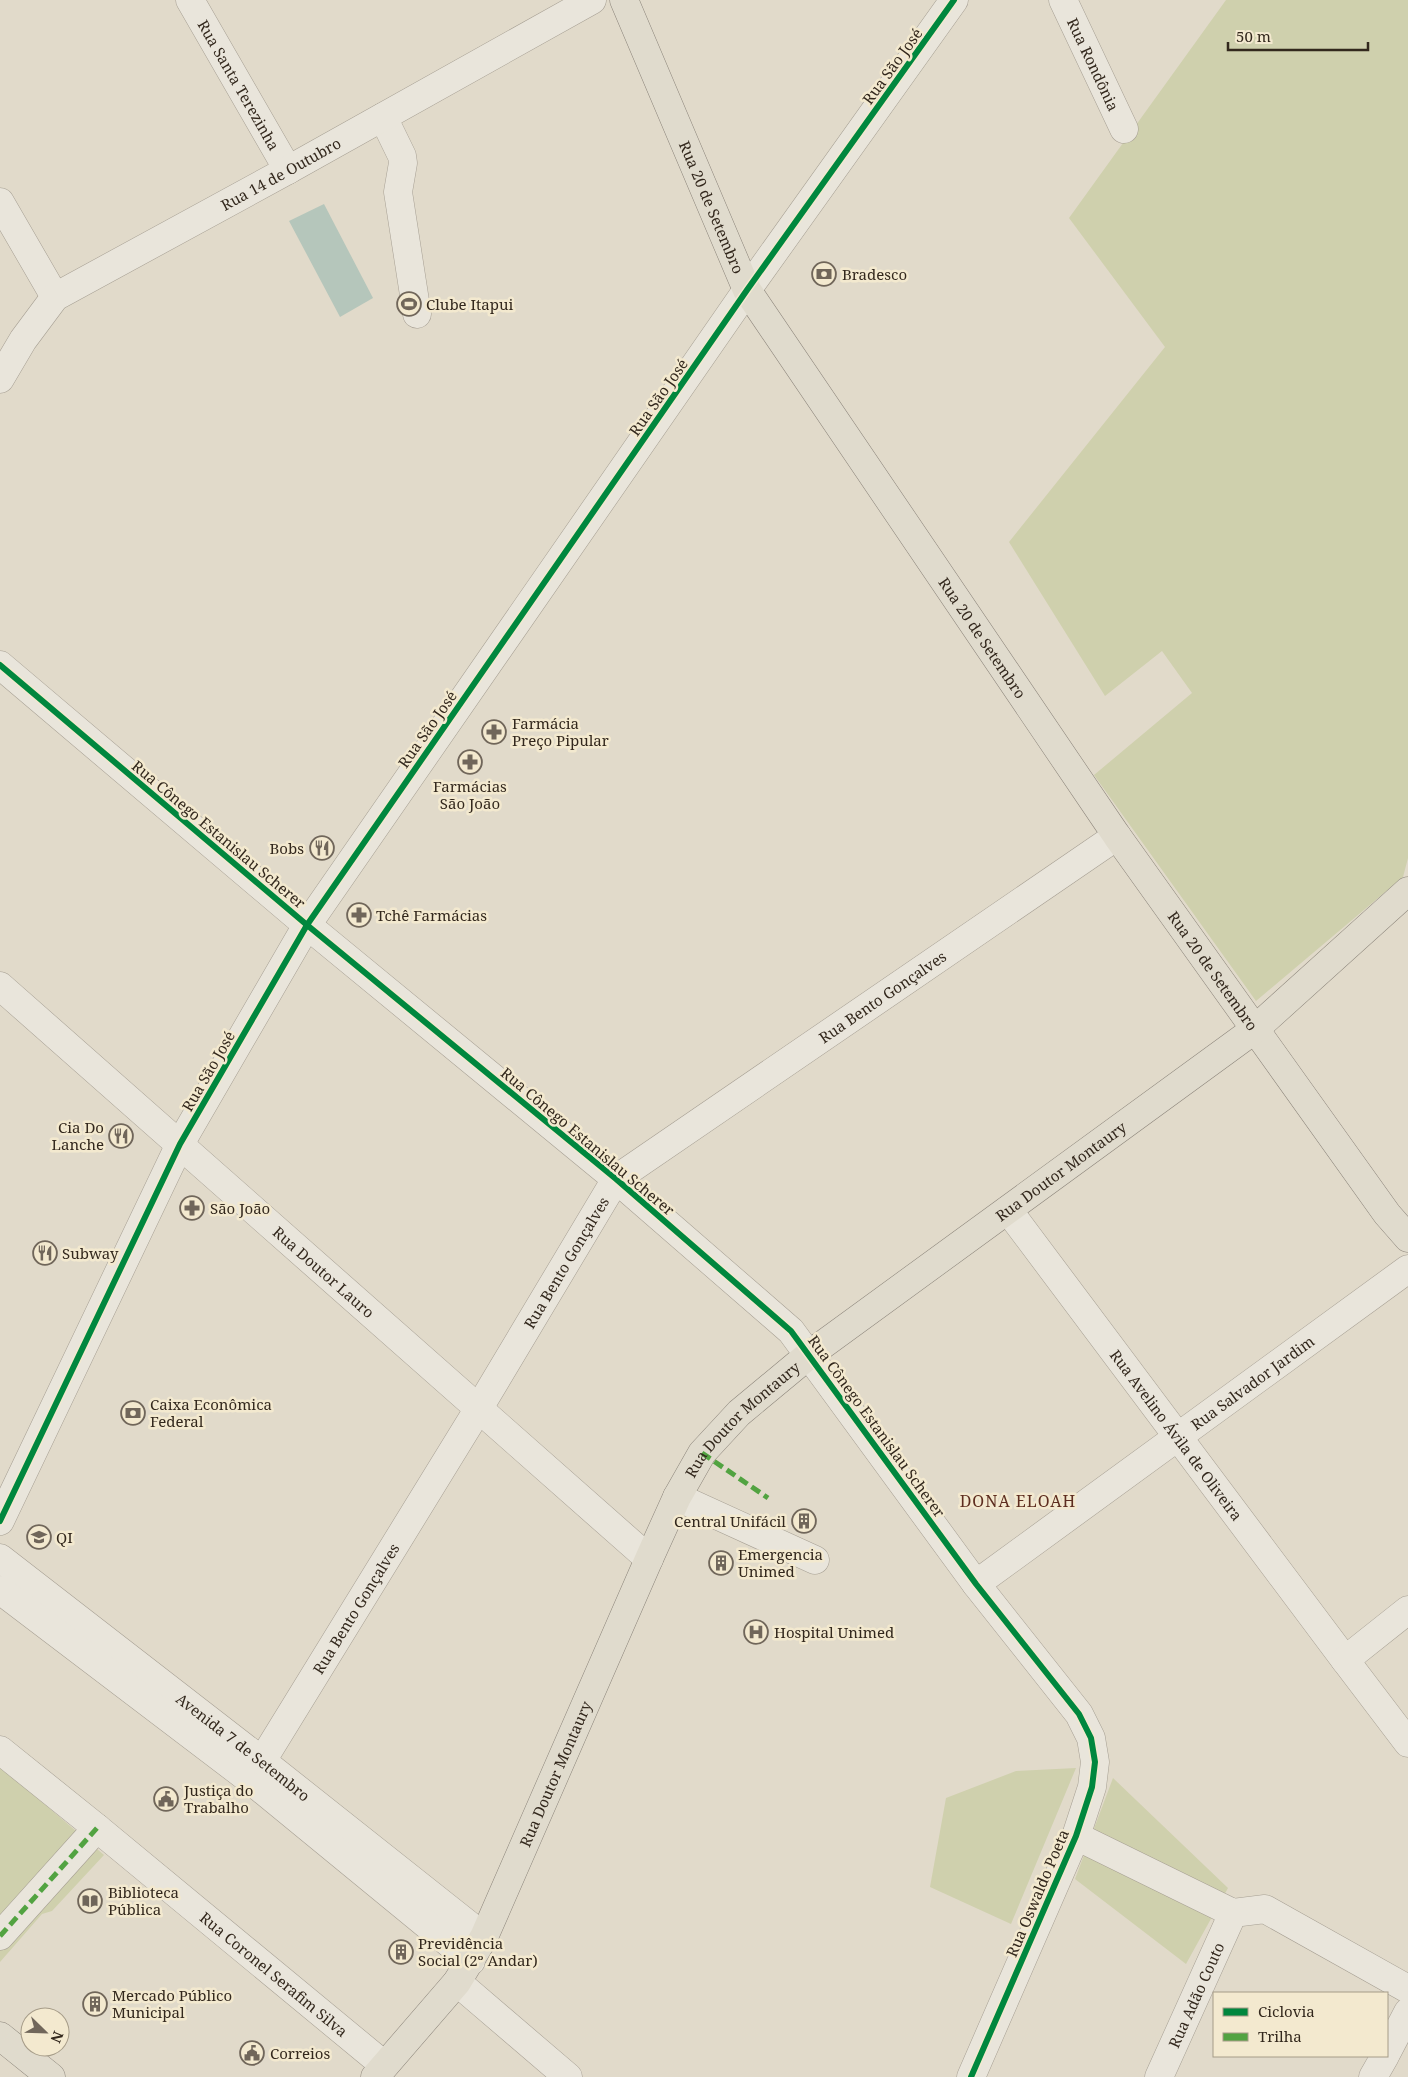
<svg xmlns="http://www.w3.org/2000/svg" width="1408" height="2077" font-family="'Noto Serif',serif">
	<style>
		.green { fill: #cfd0ad }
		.water { fill: #b5c6bb }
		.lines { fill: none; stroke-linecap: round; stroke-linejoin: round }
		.minor-casing { stroke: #a69f93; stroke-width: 29 }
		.major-casing { stroke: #8b847a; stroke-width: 29 }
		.minor { stroke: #e9e5db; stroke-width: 28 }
		.major { stroke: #e0dbcd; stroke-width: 28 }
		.quiet { stroke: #52a341; stroke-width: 5; stroke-dasharray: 10 5; stroke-linecap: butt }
		.cycleway-casing { stroke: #f3e9cf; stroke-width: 9 }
		.cycleway { stroke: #00873e; stroke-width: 6 }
		.labels { text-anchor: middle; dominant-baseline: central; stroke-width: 5; stroke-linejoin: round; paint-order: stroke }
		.street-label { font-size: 15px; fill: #33281d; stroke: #f3e9cf }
		.poi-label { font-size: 15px; fill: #33281d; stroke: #f3e9cf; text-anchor: start }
		.neighbourhood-label { font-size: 16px; letter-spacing: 1px; fill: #5d2d1f; stroke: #f3e9cf }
	</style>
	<rect width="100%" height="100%" fill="#e1daca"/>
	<!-- green -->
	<path class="green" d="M1226 0H1408V858L1403 877 1256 1001 1094 775 1192 693 1162 651 1105 696 1009 542 1165 347 1069 218Z
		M0 1766 104 1855 52 1911 42 1914 0 1962Z
		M1076 1768 1011 1924 930 1887 946 1798 1016 1771Z
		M1113 1778 1228 1888 1186 1964 1075 1879Z"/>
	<!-- water -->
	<path class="water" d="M324 204 373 298 340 317 289 221Z"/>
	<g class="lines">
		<!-- minor casing -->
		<g class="minor-casing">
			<g id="minor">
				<path id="s1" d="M190 0 288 170"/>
				<path id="s2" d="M1063 0 1124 129"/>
				<path d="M383 117 402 156 403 163 398 192 417 314"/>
				<path d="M0 202 55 297"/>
				<path id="s3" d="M0 379 23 340 55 297 288 170 592 0"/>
				<path d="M0 665 307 925 616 1179 791 1331 976 1584 1079 1714 1091 1738 1095 1762 1092 1787 1076 1836 971 2077"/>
				<path id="s4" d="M0 986 649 1559"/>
				<path id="s5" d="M1008 1210 1345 1660"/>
				<path d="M677 1497 815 1560"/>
				<path d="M0 1521 180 1144 307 925 747 290 954 0"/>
				<path id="s6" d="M0 1558 262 1761 484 1937"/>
				<path id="s7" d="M976 1584 1408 1269"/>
				<path d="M0 1590 254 1783 471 1961"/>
				<path d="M1408 1610 1345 1660 1408 1743"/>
				<path id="s8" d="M0 1750 97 1828 384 2065"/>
				<path id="s9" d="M262 1761 479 1408 616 1179 1117 836"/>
				<path d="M1076 1836 1233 1913 1265 1909 1408 1989"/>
				<path d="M0 1936 97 1828"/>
				<path d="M457 1982 568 2077"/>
				<path d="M1387 2052 1408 2012"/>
				<path id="s10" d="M1159 2077 1233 1913"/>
				<path d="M1373 2077 1385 2056"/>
			</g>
		</g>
		<!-- major casing -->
		<g class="major-casing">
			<g id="major">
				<path id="s11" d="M624 0 747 290 1117 836 1387 1214 1408 1238"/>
				<path d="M0 2036 51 2077"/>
				<path id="s12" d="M375 2077 457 1982 484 1937 649 1559 677 1497 702 1453 739 1413 810 1354 1254 1030 1408 891"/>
			</g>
		</g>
		<!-- minor -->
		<use href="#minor" class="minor"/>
		<!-- major -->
		<use href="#major" class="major"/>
		<!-- quiet -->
		<path class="quiet" d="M702 1453 768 1498
			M0 1936 97 1828"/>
		<!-- cycleway casing -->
		<g class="cycleway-casing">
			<path id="cycleway" d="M0 665 307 925 616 1179 791 1331 976 1584 1079 1714 1091 1738 1095 1762 1092 1787 1076 1836 971 2077
				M0 1521 180 1144 307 925 747 290 954 0"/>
		</g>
		<!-- cycleway -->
		<use href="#cycleway" class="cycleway"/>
	</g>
	<!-- icons -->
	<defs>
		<g id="bank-ring" transform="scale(1.25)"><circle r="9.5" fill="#f3e9cf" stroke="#70665a" stroke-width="1.5"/><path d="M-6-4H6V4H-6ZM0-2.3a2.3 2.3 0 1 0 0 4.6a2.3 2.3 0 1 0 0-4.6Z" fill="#70665a"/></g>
		<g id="stadium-ring" transform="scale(1.25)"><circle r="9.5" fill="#f3e9cf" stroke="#70665a" stroke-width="1.5"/><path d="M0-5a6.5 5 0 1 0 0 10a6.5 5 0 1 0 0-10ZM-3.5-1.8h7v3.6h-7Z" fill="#70665a"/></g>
		<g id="pharmacy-ring" transform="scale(1.25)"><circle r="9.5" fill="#f3e9cf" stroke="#70665a" stroke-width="1.5"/><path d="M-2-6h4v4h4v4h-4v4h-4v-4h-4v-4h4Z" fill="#70665a"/></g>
		<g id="restaurant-ring" transform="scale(1.25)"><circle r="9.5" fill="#f3e9cf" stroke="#70665a" stroke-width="1.5"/><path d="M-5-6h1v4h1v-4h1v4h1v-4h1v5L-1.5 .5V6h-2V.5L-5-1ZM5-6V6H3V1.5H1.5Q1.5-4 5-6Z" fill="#70665a"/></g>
		<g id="building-ring" transform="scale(1.25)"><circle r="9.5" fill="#f3e9cf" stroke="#70665a" stroke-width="1.5"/><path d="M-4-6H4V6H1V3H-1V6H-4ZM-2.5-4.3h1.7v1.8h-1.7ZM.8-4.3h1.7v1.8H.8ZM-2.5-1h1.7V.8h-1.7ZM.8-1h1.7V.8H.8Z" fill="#70665a"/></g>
		<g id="university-ring" transform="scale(1.25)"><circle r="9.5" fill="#f3e9cf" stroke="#70665a" stroke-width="1.5"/><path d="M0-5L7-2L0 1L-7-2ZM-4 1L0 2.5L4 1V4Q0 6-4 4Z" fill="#70665a"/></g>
		<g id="hospital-ring" transform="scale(1.25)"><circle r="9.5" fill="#f3e9cf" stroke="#70665a" stroke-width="1.5"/><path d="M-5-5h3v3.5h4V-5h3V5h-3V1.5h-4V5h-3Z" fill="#70665a"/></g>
		<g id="civic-ring" transform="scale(1.25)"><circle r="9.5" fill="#f3e9cf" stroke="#70665a" stroke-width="1.5"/><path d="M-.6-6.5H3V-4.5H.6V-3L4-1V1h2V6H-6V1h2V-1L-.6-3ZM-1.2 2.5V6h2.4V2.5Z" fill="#70665a"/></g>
		<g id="library-ring" transform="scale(1.25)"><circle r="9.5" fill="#f3e9cf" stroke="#70665a" stroke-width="1.5"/><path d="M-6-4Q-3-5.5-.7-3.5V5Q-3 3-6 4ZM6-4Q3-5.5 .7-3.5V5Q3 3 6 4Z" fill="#70665a"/></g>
	</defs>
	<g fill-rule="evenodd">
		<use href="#bank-ring" x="824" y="274"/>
		<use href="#stadium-ring" x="409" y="304"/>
		<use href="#pharmacy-ring" x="494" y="732"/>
		<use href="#pharmacy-ring" x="470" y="762"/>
		<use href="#restaurant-ring" x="322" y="848"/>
		<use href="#pharmacy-ring" x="359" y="915"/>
		<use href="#restaurant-ring" x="121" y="1136"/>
		<use href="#pharmacy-ring" x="192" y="1208"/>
		<use href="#restaurant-ring" x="45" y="1253"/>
		<use href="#bank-ring" x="133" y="1413"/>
		<use href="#building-ring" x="804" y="1521"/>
		<use href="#university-ring" x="39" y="1537"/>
		<use href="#building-ring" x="721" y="1563"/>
		<use href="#hospital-ring" x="756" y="1632"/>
		<use href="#civic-ring" x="166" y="1799"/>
		<use href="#library-ring" x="90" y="1901"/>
		<use href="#building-ring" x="401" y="1952"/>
		<use href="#building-ring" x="95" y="2004"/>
		<use href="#civic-ring" x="252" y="2053"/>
	</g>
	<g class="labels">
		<!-- street labels -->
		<g class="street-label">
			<text stroke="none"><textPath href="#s2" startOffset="71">Rua Rondônia</textPath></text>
			<text transform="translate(892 66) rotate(-54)">Rua São José</text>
			<text stroke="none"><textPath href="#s1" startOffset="98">Rua Santa Terezinha</textPath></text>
			<text stroke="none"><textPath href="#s3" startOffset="356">Rua 14 de Outubro</textPath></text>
			<text stroke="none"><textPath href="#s11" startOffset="225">Rua 20 de Setembro</textPath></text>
			<text transform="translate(658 397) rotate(-55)">Rua São José</text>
			<text stroke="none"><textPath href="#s11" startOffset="735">Rua 20 de Setembro</textPath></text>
			<text transform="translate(427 729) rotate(-55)">Rua São José</text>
			<text transform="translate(219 834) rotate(40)">Rua Cônego Estanislau Scherer</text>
			<text stroke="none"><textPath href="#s11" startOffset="1140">Rua 20 de Setembro</textPath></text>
			<text stroke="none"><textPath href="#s9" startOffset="1004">Rua Bento Gonçalves</textPath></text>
			<text transform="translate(208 1071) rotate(-60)">Rua São José</text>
			<text transform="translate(588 1141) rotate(40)">Rua Cônego Estanislau Scherer</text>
			<text stroke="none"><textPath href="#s12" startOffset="1166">Rua Doutor Montaury</textPath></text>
			<text stroke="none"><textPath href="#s9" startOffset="584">Rua Bento Gonçalves</textPath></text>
			<text stroke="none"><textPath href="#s4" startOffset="432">Rua Doutor Lauro</textPath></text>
			<text stroke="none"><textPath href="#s7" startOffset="342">Rua Salvador Jardim</textPath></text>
			<text stroke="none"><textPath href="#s12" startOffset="761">Rua Doutor Montaury</textPath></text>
			<text transform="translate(877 1426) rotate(54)">Rua Cônego Estanislau Scherer</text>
			<text stroke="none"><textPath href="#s5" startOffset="281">Rua Avelino Ávila de Oliveira</textPath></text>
			<text stroke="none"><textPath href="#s9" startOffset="179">Rua Bento Gonçalves</textPath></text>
			<text stroke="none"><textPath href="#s6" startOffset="308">Avenida 7 de Setembro</textPath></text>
			<text stroke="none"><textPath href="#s12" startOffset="356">Rua Doutor Montaury</textPath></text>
			<text transform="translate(1037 1893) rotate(-67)">Rua Oswaldo Poeta</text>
			<text stroke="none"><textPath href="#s8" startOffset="354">Rua Coronel Serafim Silva</textPath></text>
			<text stroke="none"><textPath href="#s10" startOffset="90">Rua Adão Couto</textPath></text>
		</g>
		<!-- poi labels -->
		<g class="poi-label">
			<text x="842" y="274">Bradesco</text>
			<text x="426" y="304">Clube Itapui</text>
			<text x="512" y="723">Farmácia<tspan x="512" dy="17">Preço Pipular</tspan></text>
			<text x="470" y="786" text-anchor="middle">Farmácias<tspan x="470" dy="17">São João</tspan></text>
			<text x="304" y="848" text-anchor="end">Bobs</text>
			<text x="376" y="915">Tchê Farmácias</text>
			<text x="104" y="1127" text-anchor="end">Cia Do<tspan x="104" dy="17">Lanche</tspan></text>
			<text x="210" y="1208">São João</text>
			<text x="62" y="1253">Subway</text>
			<text x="150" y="1404">Caixa Econômica<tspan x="150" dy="17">Federal</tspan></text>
			<text x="786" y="1521" text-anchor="end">Central Unifácil</text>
			<text x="56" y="1537">QI</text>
			<text x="738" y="1554">Emergencia<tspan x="738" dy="17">Unimed</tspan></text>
			<text x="774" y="1632">Hospital Unimed</text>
			<text x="184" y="1790">Justiça do<tspan x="184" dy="17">Trabalho</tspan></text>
			<text x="108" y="1892">Biblioteca<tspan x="108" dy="17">Pública</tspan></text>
			<text x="418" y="1943">Previdência<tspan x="418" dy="17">Social (2º Andar)</tspan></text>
			<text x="112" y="1995">Mercado Público<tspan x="112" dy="17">Municipal</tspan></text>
			<text x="270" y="2053">Correios</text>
		</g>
		<!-- neighbourhood labels -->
		<g class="neighbourhood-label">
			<text x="1018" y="1501">DONA ELOAH</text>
		</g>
	</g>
	<!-- legend -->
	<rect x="1213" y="1992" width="175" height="65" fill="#f3e9cf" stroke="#a69c88"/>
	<rect x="1223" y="2008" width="25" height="8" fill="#00873e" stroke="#a69c88"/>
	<text x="1258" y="2017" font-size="15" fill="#33281d">Ciclovia</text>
	<rect x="1223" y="2033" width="25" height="8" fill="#52a341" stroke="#a69c88"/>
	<text x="1258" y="2042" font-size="15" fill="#33281d">Trilha</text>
	<!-- north arrow -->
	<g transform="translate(45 2032) rotate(113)"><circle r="24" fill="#f3e9cf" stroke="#a69c88"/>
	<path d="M0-4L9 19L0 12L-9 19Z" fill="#70665a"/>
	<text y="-8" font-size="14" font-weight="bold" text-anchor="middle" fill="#33281d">N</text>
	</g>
	<!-- scale -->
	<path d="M1228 42v8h140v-8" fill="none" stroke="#33281d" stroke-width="2.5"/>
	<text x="1236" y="42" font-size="15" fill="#33281d" stroke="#f3e9cf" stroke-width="4" paint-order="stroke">50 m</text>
</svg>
